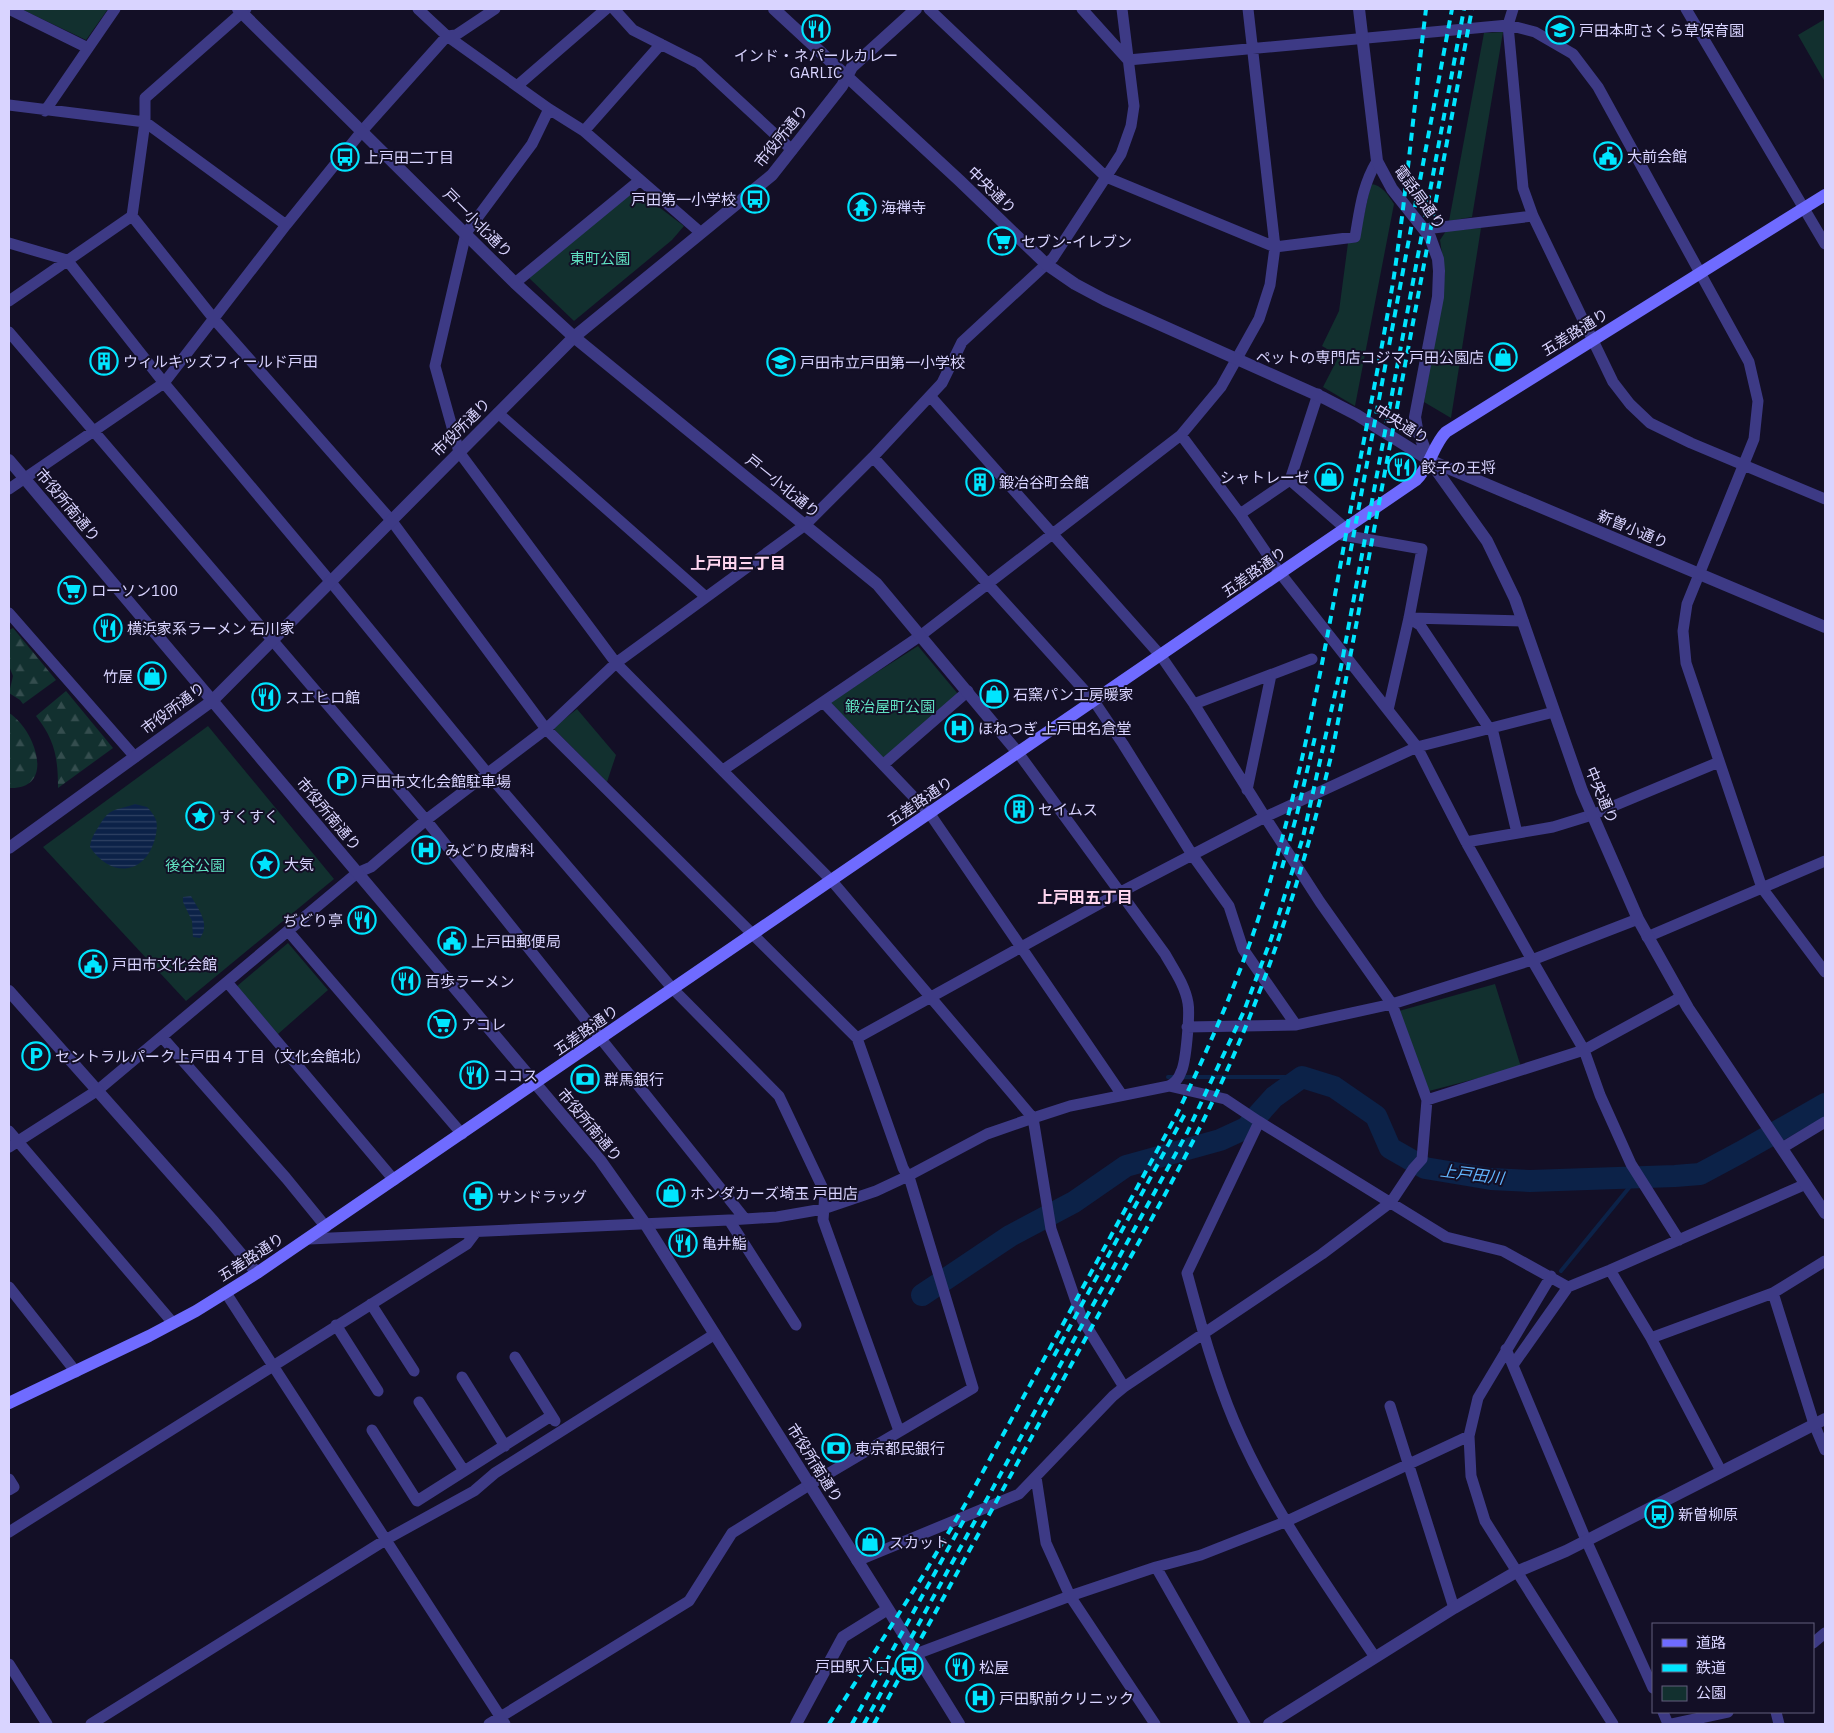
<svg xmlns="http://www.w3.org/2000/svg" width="1834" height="1733" font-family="'IBM Plex Sans','Noto Sans JP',sans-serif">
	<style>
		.green { fill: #12302f }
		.forest { fill: url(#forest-firs) }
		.water { fill: url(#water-rules) }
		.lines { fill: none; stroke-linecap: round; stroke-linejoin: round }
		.stream { stroke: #0c2248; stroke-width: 4 }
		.river { stroke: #0c2248; stroke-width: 22 }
		.minor { stroke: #3d3a85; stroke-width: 11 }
		.tertiary { stroke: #3d3a85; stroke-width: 12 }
		.secondary { stroke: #6f6bff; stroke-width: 12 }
		.rail { stroke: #00e5ff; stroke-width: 4; stroke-dasharray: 8 6; stroke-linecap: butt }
		.labels { text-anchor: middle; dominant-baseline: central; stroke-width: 4; stroke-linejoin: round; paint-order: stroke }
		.poi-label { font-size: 15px; fill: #d9d4ff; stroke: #130f26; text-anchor: start }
		.street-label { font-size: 15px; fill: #d9d4ff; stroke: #130f26 }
		.park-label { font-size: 15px; fill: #5fe0c0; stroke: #130f26 }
		.neighbourhood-label { font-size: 16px; font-weight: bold; fill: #ffd6f0; stroke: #130f26 }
		.water-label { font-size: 16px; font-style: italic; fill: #62b6ff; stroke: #130f26 }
	</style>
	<defs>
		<pattern id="forest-firs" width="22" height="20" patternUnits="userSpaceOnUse" patternTransform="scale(1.25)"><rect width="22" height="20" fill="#12302f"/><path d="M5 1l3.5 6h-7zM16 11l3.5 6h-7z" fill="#344d4e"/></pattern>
		<pattern id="water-rules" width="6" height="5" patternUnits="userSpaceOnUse" patternTransform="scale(1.25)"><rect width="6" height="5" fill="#0c2248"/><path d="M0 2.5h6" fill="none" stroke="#2f4163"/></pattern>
	</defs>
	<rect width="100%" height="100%" fill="#130f26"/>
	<!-- green -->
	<path class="green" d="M21 9H108L86 40Z
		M1825 19V82L1798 35Z
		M1503 32 1472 217 1449 221 1484 33Z
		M1371 184C1382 185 1388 195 1394 204L1355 406 1323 387 1339 356 1322 346 1339 311 1348 243 1358 242Z
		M635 189 684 226 672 240 574 321 528 277Z
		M1481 228 1451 418 1424 402 1445 274 1440 240 1446 231Z
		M918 646 958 694 884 759 830 702Z
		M577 709 616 755 607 782 553 728Z
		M208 726 334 879 186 1001 43 847Z
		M288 943 328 990 278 1034 236 987Z
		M1495 984 1521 1067 1429 1091 1399 1011Z"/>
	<!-- forest -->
	<path class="forest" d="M13 628 56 680 23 704 20 700 9 693 13 676 9 666V630Z
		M66 691 113 748 58 788C58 758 55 740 36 716Z
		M9 713C35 729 57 790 9 788Z"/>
	<!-- water -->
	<path class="water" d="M135 804 147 807C150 810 154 815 156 820 158 826 156 836 154 842 142 877 109 876 90 847 91 838 94 834 99 826 110 807 115 811 135 804Z
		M191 896C198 909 211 924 200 938L193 937 192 921 183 902V897Z"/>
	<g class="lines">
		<!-- stream -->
		<path class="stream" d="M1168 1077H1302
			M1561 1271 1637 1178"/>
		<!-- river -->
		<path class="river" d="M922 1295 1010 1236 1074 1202 1126 1166 1220 1140 1246 1128 1274 1097 1302 1077 1334 1087 1376 1116 1390 1148 1425 1168 1491 1179 1530 1181 1675 1176 1700 1174 1741 1152 1825 1104"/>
		<!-- minor -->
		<path class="minor" d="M9 9 88 48
			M418 9 447 36 549 109 584 131 701 233
			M614 9 633 30 698 63 792 150
			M929 9 1106 177 1275 247 1355 237C1360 209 1362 186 1377 161
			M1082 9 1128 60 1508 25 1535 32 1573 54 1598 87 1749 362 1758 401 1754 439 1687 604 1683 631 1686 663 1762 888 1825 972
			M1513 9 1508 25 1523 188 1533 216 1613 382 1630 404 1650 423 1691 443 1825 499
			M1686 9 1825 244
			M517 86 606 9
			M9 105 145 122 286 225
			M549 109 532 144 466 233 435 366 459 452 616 663 832 881 1033 1118 1051 1229 1082 1319 1124 1387
			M45 111 115 9
			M584 131 661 44
			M132 216 214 319 391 520 546 729 857 1038 903 1168 910 1180 973 1388 809 1485 732 1533 689 1601 489 1724
			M1425 229 1533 216
			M9 243 67 260 164 383 330 581 488 774 673 989 779 1096 825 1193 823 1220 899 1431
			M515 283 640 180
			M9 301 132 216 145 122V98L246 9
			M9 332 426 820 745 1219
			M1318 394 1290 480 1345 528
			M498 413 706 597
			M1181 435 1240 514 1280 573 1417 747 1466 842 1532 960 1584 1050 1600 1095 1631 1164 1679 1240
			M873 457 1094 701 1123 744 1193 856 1229 906 1243 949 1296 1025
			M9 489 164 383 286 225 362 131 447 36 456 35 495 9
			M1240 514 1290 480
			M1337 534 1422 549 1409 618 1388 710
			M9 613 135 757
			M1409 618 1420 625 1489 728
			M1411 618 1523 621
			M823 702 930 814 1122 1095
			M1194 704 1312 659
			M1492 728 1517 833
			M1019 754 1165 954C1174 970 1185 985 1188 1003 1190 1014 1186 1063 1181 1072 1179 1078 1175 1083 1169 1086
			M884 764 968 691
			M723 770 920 636 1181 435 1221 387 1259 319 1270 285 1275 247 1248 9
			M1247 790 1271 675
			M1466 842 1553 827 1592 815 1719 762
			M288 931 462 1134
			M1647 937 1825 861
			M227 982 394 1180
			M1187 1027 1296 1025 1392 1004 1532 960 1638 919
			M162 1037 286 1178 326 1227
			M857 1038 1119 893 1265 817 1417 747 1554 712
			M1427 1100 1584 1050 1681 997
			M1259 1122 1187 1273C1200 1321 1214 1374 1234 1421 1270 1506 1324 1581 1375 1657
			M9 1131 173 1323
			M9 1147 98 1090 357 873 371 867 426 820 546 729 616 663 805 525 873 457 942 383 962 342 1053 258 1121 154 1131 126 1134 106 1122 9
			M1782 1148 1825 1122
			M729 1220 796 1325
			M309 1239 729 1220 777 1217 823 1209 876 1191 908 1176 987 1134 1033 1118 1070 1106 1169 1086 1225 1099 1258 1121 1446 1237 1503 1251 1568 1287 1610 1270 1806 1184
			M1610 1270 1651 1338 1721 1471
			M1551 1276 1478 1398 1469 1436 1471 1476 1485 1521 1613 1724
			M9 1287 76 1372
			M226 1293 505 1724
			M1773 1293 1814 1424 1825 1450
			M371 1304 414 1371
			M336 1325 378 1391
			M1651 1338 1773 1293 1825 1261
			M1506 1349 1586 1540 1653 1688
			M515 1357 555 1421
			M1513 1365 1568 1287
			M462 1377 505 1446
			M419 1402 464 1471
			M1390 1406 1454 1608
			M372 1430 417 1501 551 1416
			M1036 1477 1046 1543 1070 1596 1155 1724
			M9 1479 14 1487 9 1490
			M9 1532 467 1244 476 1232
			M857 1561 1019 1494 1113 1396 1124 1387 1322 1254 1391 1202 1413 1169 1422 1159 1427 1100 1392 1004 1320 902 1265 817 1194 704 1161 656 930 396
			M1156 1567 1245 1724
			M1813 1643 1825 1633
			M916 1654 1070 1596 1156 1567 1201 1555 1285 1522 1469 1436
			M9 1664 47 1724
			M1663 1712 1668 1724
			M1776 1712 1779 1724
			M91 1724 387 1539 474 1491 495 1473 715 1334
			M1672 1724 1728 1712"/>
		<!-- tertiary -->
		<path class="tertiary" d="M238 9 515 283 574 337 877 584 1019 754
			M774 9 960 181 1046 264 1075 284 1105 300 1324 398 1357 415 1429 460 1487 541 1515 599 1582 791 1638 919 1688 1008 1825 1213
			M1359 9 1377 161 1392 189 1430 237 1438 259 1439 271 1438 297 1415 417 1417 429 1429 460
			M9 460 600 1160 646 1225 888 1609 959 1724
			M1429 460 1825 627
			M9 848 212 701 574 337 772 175 842 86 852 67 916 9
			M9 991 214 1222 257 1273
			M796 1724 843 1637 888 1609
			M1269 1724 1454 1608 1516 1572 1566 1551 1825 1419"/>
		<!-- secondary -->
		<path class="secondary" d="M9 1403 149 1336 196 1311 257 1273 1416 480C1430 467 1433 445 1446 432L1825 195"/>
		<!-- rail -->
		<path class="rail" d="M1348 565 1452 9
			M1282 868 1297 814 1315 737
			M1054 1356 1186 1112
			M829 1724 924 1574 966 1503 1177 1114C1216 1033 1251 951 1275 864 1306 756 1326 645 1346 534 1362 448 1380 362 1394 276 1407 187 1415 98 1426 9
			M852 1724 965 1518
			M864 1724 1187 1133 1244 1011 1271 939 1303 837 1341 667 1464 9
			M874 1724C947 1591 1021 1457 1094 1323 1145 1230 1200 1137 1241 1038 1281 942 1309 849 1333 748L1472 9"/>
	</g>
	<!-- icons -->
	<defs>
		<g id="restaurant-ring" transform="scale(1.4375)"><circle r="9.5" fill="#130f26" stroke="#00e5ff" stroke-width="1.5"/><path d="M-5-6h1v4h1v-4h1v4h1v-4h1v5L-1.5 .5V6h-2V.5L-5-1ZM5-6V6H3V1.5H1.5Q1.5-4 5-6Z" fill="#00e5ff"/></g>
		<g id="school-ring" transform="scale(1.4375)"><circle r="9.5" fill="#130f26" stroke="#00e5ff" stroke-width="1.5"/><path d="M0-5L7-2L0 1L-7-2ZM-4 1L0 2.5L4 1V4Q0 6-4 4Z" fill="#00e5ff"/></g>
		<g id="civic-ring" transform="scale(1.4375)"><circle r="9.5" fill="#130f26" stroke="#00e5ff" stroke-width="1.5"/><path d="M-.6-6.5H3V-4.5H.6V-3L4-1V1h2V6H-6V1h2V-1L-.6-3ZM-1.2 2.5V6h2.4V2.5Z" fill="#00e5ff"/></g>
		<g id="bus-ring" transform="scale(1.4375)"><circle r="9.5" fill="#130f26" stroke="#00e5ff" stroke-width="1.5"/><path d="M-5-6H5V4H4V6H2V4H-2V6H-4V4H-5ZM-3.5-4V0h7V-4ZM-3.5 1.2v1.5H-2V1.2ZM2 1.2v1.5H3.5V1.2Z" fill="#00e5ff"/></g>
		<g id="temple-ring" transform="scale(1.4375)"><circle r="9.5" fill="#130f26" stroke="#00e5ff" stroke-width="1.5"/><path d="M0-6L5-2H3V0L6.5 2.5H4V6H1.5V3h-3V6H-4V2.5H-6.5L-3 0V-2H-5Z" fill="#00e5ff"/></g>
		<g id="supermarket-ring" transform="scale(1.4375)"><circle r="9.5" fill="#130f26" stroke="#00e5ff" stroke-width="1.5"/><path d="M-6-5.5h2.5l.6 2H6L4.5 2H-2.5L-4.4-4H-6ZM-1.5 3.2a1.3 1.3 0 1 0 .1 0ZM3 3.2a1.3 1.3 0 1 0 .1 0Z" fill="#00e5ff"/></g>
		<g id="shop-ring" transform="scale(1.4375)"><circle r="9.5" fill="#130f26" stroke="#00e5ff" stroke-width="1.5"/><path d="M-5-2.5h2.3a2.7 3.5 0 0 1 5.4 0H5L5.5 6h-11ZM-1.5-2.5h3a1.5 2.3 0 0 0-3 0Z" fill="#00e5ff"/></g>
		<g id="building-ring" transform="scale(1.4375)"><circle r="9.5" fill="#130f26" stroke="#00e5ff" stroke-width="1.5"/><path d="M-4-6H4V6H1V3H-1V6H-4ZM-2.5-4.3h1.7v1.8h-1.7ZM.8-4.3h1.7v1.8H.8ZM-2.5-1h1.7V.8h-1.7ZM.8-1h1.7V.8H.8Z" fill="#00e5ff"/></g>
		<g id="hospital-ring" transform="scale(1.4375)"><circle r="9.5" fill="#130f26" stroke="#00e5ff" stroke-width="1.5"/><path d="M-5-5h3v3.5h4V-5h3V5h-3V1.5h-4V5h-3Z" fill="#00e5ff"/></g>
		<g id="parking-ring" transform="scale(1.4375)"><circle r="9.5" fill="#130f26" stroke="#00e5ff" stroke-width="1.5"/><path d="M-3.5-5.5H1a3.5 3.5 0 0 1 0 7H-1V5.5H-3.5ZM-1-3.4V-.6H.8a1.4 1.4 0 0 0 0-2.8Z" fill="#00e5ff"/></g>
		<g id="sight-ring" transform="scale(1.4375)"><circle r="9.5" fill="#130f26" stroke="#00e5ff" stroke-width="1.5"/><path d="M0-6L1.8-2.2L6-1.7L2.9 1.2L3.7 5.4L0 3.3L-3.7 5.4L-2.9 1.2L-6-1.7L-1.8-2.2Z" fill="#00e5ff"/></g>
		<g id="bank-ring" transform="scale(1.4375)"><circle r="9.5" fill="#130f26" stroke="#00e5ff" stroke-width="1.5"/><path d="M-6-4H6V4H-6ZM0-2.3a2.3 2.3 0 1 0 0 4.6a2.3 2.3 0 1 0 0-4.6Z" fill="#00e5ff"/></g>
		<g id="pharmacy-ring" transform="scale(1.4375)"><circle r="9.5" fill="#130f26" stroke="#00e5ff" stroke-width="1.5"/><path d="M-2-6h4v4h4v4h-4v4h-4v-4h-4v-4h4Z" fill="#00e5ff"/></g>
	</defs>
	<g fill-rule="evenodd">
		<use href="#restaurant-ring" x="816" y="29"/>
		<use href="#school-ring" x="1560" y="30"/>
		<use href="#civic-ring" x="1608" y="156"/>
		<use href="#bus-ring" x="345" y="157"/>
		<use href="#bus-ring" x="755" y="199"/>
		<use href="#temple-ring" x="862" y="207"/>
		<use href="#supermarket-ring" x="1002" y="241"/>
		<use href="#shop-ring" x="1503" y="357"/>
		<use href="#building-ring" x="104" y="361"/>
		<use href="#school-ring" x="781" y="362"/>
		<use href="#restaurant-ring" x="1402" y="467"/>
		<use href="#shop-ring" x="1329" y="477"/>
		<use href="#building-ring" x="980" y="482"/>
		<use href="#supermarket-ring" x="72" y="590"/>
		<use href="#restaurant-ring" x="108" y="628"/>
		<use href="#shop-ring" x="152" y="676"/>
		<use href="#shop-ring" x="994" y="694"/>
		<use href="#restaurant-ring" x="266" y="697"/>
		<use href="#hospital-ring" x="959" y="728"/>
		<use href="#parking-ring" x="342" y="781"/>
		<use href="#building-ring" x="1019" y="809"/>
		<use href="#sight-ring" x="200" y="816"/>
		<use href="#hospital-ring" x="426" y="850"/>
		<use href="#sight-ring" x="265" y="864"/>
		<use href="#restaurant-ring" x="362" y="920"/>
		<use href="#civic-ring" x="452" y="941"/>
		<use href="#civic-ring" x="93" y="964"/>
		<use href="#restaurant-ring" x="406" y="981"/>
		<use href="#supermarket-ring" x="442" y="1024"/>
		<use href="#parking-ring" x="36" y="1056"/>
		<use href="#restaurant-ring" x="474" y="1075"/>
		<use href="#bank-ring" x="585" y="1079"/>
		<use href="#shop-ring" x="671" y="1193"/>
		<use href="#pharmacy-ring" x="478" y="1196"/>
		<use href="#restaurant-ring" x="683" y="1243"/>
		<use href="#bank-ring" x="836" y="1448"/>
		<use href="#bus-ring" x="1659" y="1514"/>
		<use href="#shop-ring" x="870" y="1542"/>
		<use href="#bus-ring" x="909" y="1666"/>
		<use href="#restaurant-ring" x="960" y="1667"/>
		<use href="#hospital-ring" x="980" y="1698"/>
	</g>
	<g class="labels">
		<!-- poi labels -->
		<g class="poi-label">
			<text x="1579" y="30">戸田本町さくら草保育園</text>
			<text x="816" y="55" text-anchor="middle">インド・ネパールカレー<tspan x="816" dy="17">GARLIC</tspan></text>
			<text x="1627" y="156">大前会館</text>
			<text x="364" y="157">上戸田二丁目</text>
			<text x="736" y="199" text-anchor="end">戸田第一小学校</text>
			<text x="881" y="207">海禅寺</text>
			<text x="1021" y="241">セブン-イレブン</text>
			<text x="1484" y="357" text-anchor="end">ペットの専門店コジマ 戸田公園店</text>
			<text x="123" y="361">ウィルキッズフィールド戸田</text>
			<text x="800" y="362">戸田市立戸田第一小学校</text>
			<text x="1421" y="467">餃子の王将</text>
			<text x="1310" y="477" text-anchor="end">シャトレーゼ</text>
			<text x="999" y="482">鍛冶谷町会館</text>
			<text x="91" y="590">ローソン100</text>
			<text x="127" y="628">横浜家系ラーメン 石川家</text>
			<text x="133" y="676" text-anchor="end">竹屋</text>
			<text x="1013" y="694">石窯パン工房暖家</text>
			<text x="285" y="697">スエヒロ館</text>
			<text x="978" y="728">ほねつぎ 上戸田名倉堂</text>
			<text x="361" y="781">戸田市文化会館駐車場</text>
			<text x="1038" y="809">セイムス</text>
			<text x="219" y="816">すくすく</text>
			<text x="445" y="850">みどり皮膚科</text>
			<text x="284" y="864">大気</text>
			<text x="343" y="920" text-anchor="end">ぢどり亭</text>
			<text x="471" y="941">上戸田郵便局</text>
			<text x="112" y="964">戸田市文化会館</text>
			<text x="425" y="981">百歩ラーメン</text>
			<text x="461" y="1024">アコレ</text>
			<text x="55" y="1056">セントラルパーク上戸田４丁目（文化会館北）</text>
			<text x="493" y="1075">ココス</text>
			<text x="604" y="1079">群馬銀行</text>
			<text x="690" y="1193">ホンダカーズ埼玉 戸田店</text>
			<text x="497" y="1196">サンドラッグ</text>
			<text x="702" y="1243">亀井鮨</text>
			<text x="855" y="1448">東京都民銀行</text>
			<text x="1678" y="1514">新曽柳原</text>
			<text x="889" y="1542">スカット</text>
			<text x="890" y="1666" text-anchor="end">戸田駅入口</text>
			<text x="979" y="1667">松屋</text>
			<text x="999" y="1698">戸田駅前クリニック</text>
		</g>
		<!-- street labels -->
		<g class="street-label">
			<text transform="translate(781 136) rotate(-51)">市役所通り</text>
			<text transform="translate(992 190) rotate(44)">中央通り</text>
			<text transform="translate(1420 197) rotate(54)">電話局通り</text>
			<text transform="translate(478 223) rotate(45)">戸一小北通り</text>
			<text transform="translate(1575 332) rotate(-32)">五差路通り</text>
			<text transform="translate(1402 424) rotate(32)">中央通り</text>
			<text transform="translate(461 427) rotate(-45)">市役所通り</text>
			<text transform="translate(783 486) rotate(39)">戸一小北通り</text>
			<text transform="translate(68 505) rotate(50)">市役所南通り</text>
			<text transform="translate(1633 529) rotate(23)">新曽小通り</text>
			<text transform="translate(1254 572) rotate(-35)">五差路通り</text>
			<text transform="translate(173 708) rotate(-37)">市役所通り</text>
			<text transform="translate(1602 795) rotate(67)">中央通り</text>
			<text transform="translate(920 801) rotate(-34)">五差路通り</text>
			<text transform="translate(329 814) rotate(50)">市役所南通り</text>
			<text transform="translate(586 1030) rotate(-35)">五差路通り</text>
			<text transform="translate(590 1125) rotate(50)">市役所南通り</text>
			<text transform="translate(251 1257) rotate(-33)">五差路通り</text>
			<text transform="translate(815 1463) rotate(58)">市役所南通り</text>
		</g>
		<!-- park labels -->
		<g class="park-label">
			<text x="600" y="258">東町公園</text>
			<text x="890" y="706">鍛冶屋町公園</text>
			<text x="195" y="865">後谷公園</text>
		</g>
		<!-- neighbourhood labels -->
		<g class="neighbourhood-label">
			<text x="738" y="563">上戸田三丁目</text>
			<text x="1085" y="897">上戸田五丁目</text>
		</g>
		<!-- water labels -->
		<g class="water-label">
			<text transform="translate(1472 1174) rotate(7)">上戸田川</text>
		</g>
	</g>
	<!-- border -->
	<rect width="1834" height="1733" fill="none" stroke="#d9d4ff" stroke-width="20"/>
	<!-- legend -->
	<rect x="1652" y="1623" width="162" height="90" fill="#130f26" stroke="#625e7d"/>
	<rect x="1662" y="1639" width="25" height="8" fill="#6f6bff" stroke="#625e7d"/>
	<text x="1696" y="1648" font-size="15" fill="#d9d4ff">道路</text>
	<rect x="1662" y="1664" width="25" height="8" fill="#00e5ff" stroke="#625e7d"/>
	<text x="1696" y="1673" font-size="15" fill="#d9d4ff">鉄道</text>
	<rect x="1662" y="1686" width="25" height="15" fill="#12302f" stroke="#625e7d"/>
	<text x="1696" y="1698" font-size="15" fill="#d9d4ff">公園</text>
</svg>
